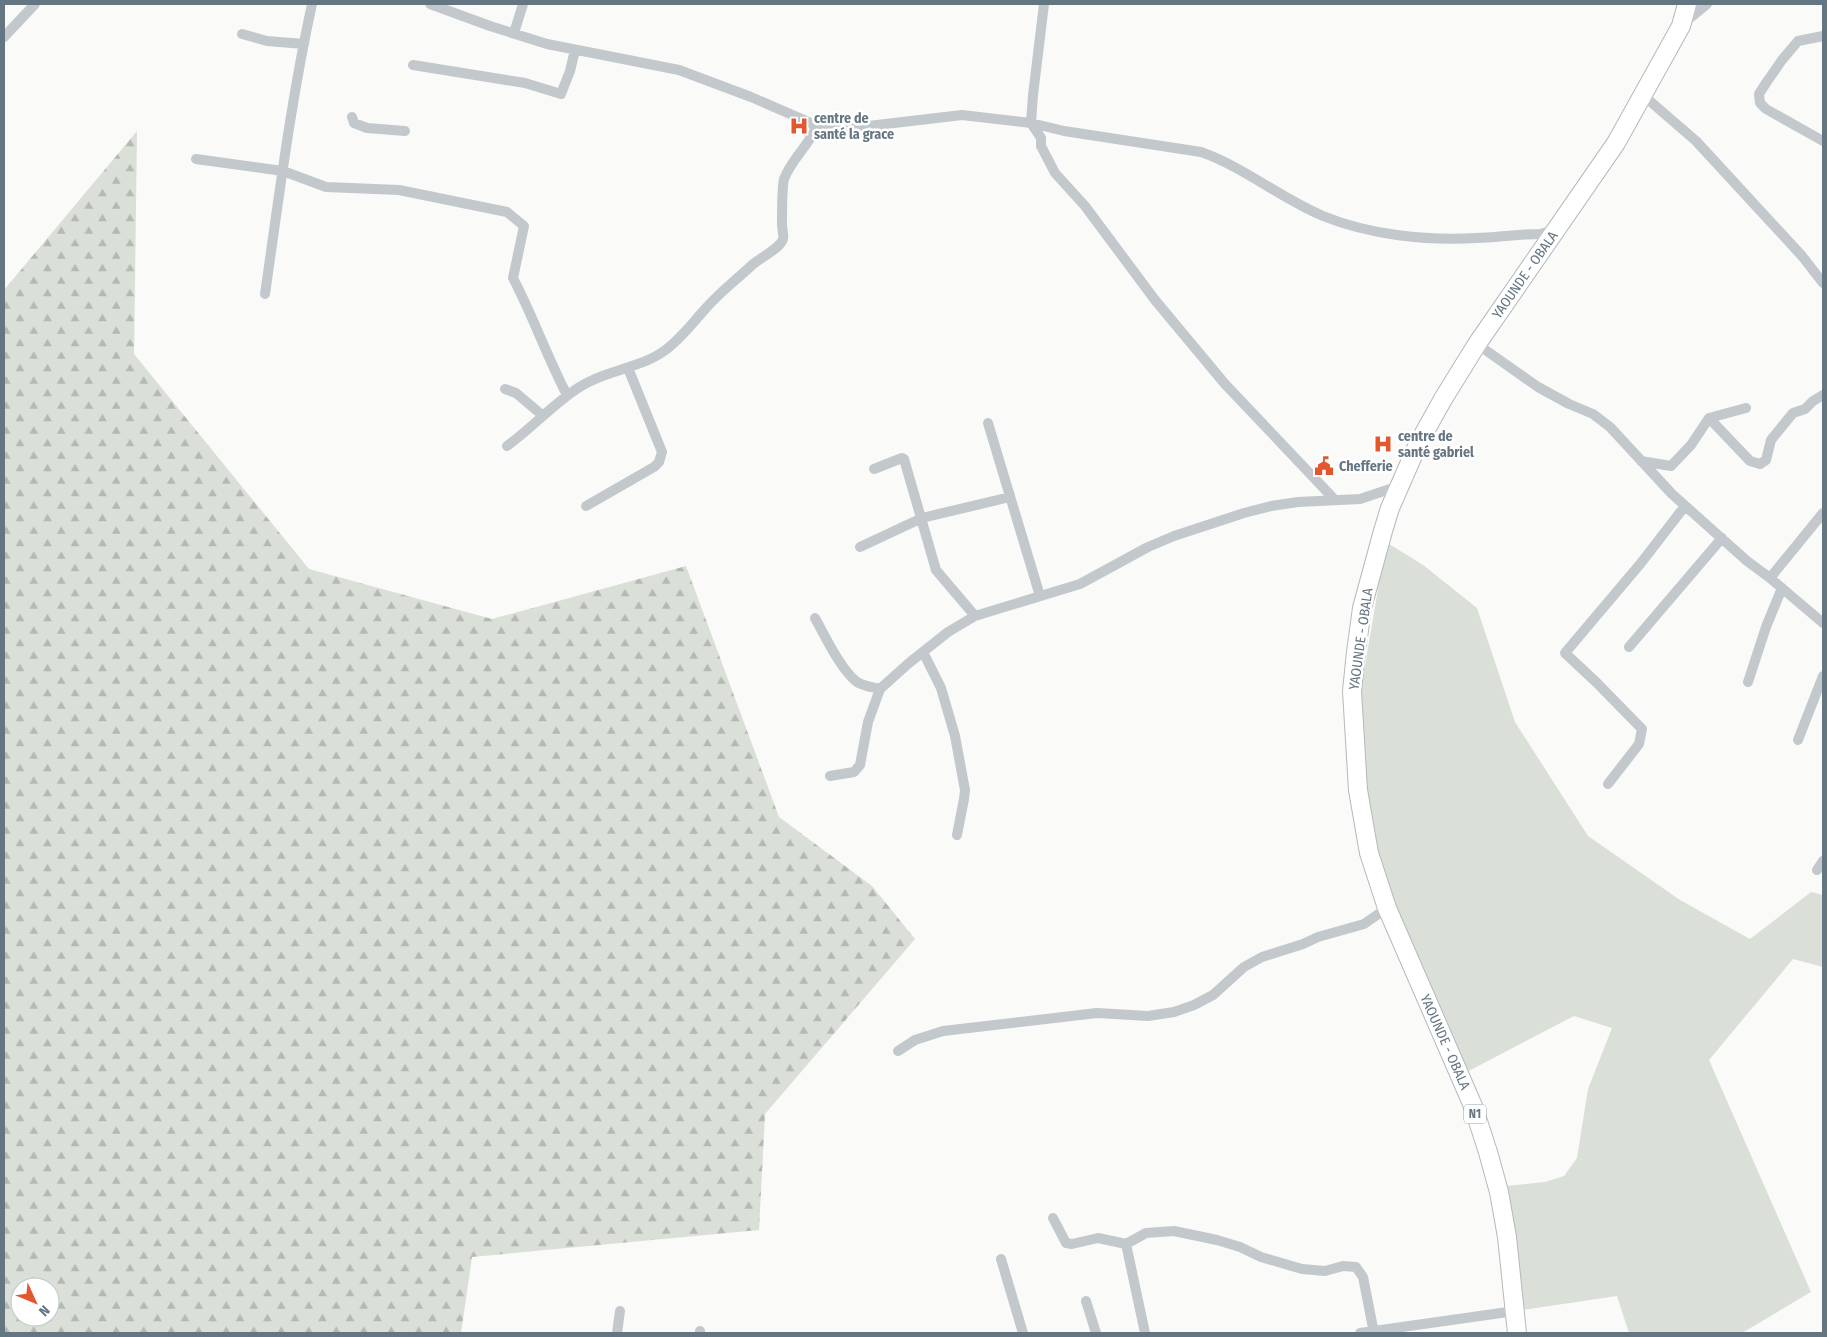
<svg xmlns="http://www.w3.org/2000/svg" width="1827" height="1337" font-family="'Fira Sans Condensed',sans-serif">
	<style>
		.green { fill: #dadfd7 }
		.forest { fill: url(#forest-firs); fill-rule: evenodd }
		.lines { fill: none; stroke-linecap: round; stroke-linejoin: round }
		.trunk-casing { stroke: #b4b9bd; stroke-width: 20 }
		.minor { stroke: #c3c8cc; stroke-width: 10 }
		.trunk { stroke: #fff; stroke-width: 18 }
		.labels { text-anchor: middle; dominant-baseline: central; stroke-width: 5; stroke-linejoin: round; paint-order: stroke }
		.shield { fill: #fff; stroke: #939fa8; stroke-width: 1 }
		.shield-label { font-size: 12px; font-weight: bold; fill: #657683 }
		.poi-label { font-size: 14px; font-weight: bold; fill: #657683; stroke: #fff; text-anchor: start }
		.street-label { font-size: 14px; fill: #657683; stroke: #fff }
	</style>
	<defs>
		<pattern id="forest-firs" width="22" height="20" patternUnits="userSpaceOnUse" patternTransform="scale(1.25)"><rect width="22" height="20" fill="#dadfd7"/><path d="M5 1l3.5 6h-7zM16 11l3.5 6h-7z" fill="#b4b9b4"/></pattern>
	</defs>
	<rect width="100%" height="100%" fill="#fafaf8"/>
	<!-- green -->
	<path class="green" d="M1386 542 1423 565 1477 608 1515 722 1588 836 1680 900 1750 939 1811 892 1823 895V967L1793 959 1709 1060 1811 1292 1742 1333H1629L1617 1296 1515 1311 1496 1187 1545 1182 1564 1176 1577 1158 1588 1089 1612 1028 1574 1016 1459 1076 1392 923 1364 794 1360 695Z"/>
	<!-- forest -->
	<path class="forest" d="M137 131 134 354 309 569 492 619 686 566 779 817 872 886 915 939 765 1114 759 1230 472 1257 461 1333H4V290ZM20 1287H50V1317H20Z"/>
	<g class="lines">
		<!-- trunk casing -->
		<g class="trunk-casing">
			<path id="trunk" d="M1517 1333 1507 1237 1499 1192 1488 1152 1473 1106 1387 908 1369 853 1358 790 1352 691 1356 652 1362 608 1383 531 1390 508 1418 444 1443 399 1477 344 1616 143 1681 26 1687 4"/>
		</g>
		<!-- minor -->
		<path class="minor" d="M430 4 490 26 547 44 679 70 751 97 811 123 816 128 843 129 962 115 1031 123 1064 131 1201 152C1244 167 1280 198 1323 216 1370 235 1426 241 1477 238 1498 237 1520 234 1541 234L1556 229
			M1044 4 1033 95 1031 123 1041 138V146L1055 173 1085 206 1155 300 1225 384 1335 500
			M1683 24 1707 4
			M514 33 523 4
			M242 34 267 41 304 44
			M1823 36 1798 41 1782 60 1766 83 1759 94 1760 103 1766 109 1823 141
			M4 37 35 4
			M413 65 525 83 561 94 570 71 575 50
			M1644 96 1696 141 1802 256 1823 283
			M352 117 354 123 367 128 405 131
			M196 159 283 171 326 187 399 190 507 212 524 226 513 278C533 316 547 357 567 395
			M265 294C279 197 291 100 312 4
			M1477 344 1538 387 1569 404 1593 414 1610 427 1672 494 1747 561 1770 578 1823 623
			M505 389 516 393 542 415
			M1709 418 1750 461 1760 464 1766 460 1771 440 1793 413 1805 409 1813 401 1823 395
			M988 423 1040 596
			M507 446C532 428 552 405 578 388 605 370 639 369 664 351 681 339 693 322 707 307 720 292 736 280 751 266 759 258 780 249 783 239 784 235 782 229 782 224 782 215 782 187 784 179 791 160 808 146 816 128
			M1641 461 1671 466 1691 445 1709 418 1746 408
			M874 469 902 458 904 459 936 570 975 616
			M586 506 654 467 659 462 662 452 628 368
			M860 547 922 518 1010 497
			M1770 578 1823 513
			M815 618C825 636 841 670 857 682 863 686 872 687 880 689
			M1629 647 1722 538
			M923 652 941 688 955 736 965 790 964 799 957 835
			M1748 682 1766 627 1782 588
			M1798 740 1823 676
			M830 776 854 772 860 765 868 722 880 689 909 663 948 632 975 616 1080 584 1148 547 1174 536 1244 513 1271 506 1298 502 1360 499 1399 486
			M1608 784 1639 744 1642 729 1597 683 1565 653 1641 563 1685 506
			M1817 870 1823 861
			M898 1051 915 1040 943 1031 1097 1013 1148 1016 1174 1012 1194 1005 1213 995 1244 967 1262 957 1303 944 1318 937 1364 924 1387 908
			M1053 1218 1066 1243 1072 1244 1098 1238 1126 1244 1146 1233 1174 1231 1217 1240 1240 1247 1261 1257 1302 1269 1325 1271 1343 1266 1356 1267 1363 1277 1374 1333
			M1126 1244 1145 1333
			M1001 1259 1023 1333
			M1086 1301 1096 1333
			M617 1333 620 1311
			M700 1333V1331
			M1360 1333 1515 1311"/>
		<!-- trunk -->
		<use href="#trunk" class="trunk"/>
	</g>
	<!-- icons -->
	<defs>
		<g id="hospital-bare" transform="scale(1.5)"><path d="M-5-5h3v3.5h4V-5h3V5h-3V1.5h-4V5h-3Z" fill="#e4572e" stroke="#fff" stroke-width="2.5" paint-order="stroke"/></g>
		<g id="civic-bare" transform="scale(1.5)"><path d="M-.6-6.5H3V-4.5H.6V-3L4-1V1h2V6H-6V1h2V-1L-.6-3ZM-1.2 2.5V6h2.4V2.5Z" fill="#e4572e" stroke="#fff" stroke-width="2.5" paint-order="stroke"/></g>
	</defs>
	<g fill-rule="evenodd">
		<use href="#hospital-bare" x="799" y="126"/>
		<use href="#hospital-bare" x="1383" y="444"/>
		<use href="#civic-bare" x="1324" y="466"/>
	</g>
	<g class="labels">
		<!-- shield labels -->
		<rect class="shield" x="1464" y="1104.5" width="22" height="19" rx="4"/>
		<g class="shield-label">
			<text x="1475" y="1114">N1</text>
		</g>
		<!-- poi labels -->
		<g class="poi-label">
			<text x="814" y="118">centre de<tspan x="814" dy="16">santé la grace</tspan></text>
			<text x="1398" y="436">centre de<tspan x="1398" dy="16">santé gabriel</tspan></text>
			<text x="1339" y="466">Chefferie</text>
		</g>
		<!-- street labels -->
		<g class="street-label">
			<text transform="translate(1525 275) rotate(-55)">YAOUNDE - OBALA</text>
			<text transform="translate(1361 639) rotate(-82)">YAOUNDE - OBALA</text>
			<text transform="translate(1445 1042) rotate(66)">YAOUNDE - OBALA</text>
		</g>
	</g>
	<!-- border -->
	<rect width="1827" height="1337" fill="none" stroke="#657683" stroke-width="10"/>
	<!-- north arrow -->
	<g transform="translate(35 1302) rotate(134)"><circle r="24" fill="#ffffff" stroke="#c1c8cd"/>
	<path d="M0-4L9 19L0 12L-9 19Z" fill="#e4572e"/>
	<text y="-8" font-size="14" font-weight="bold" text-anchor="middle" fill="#657683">N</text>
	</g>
</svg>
